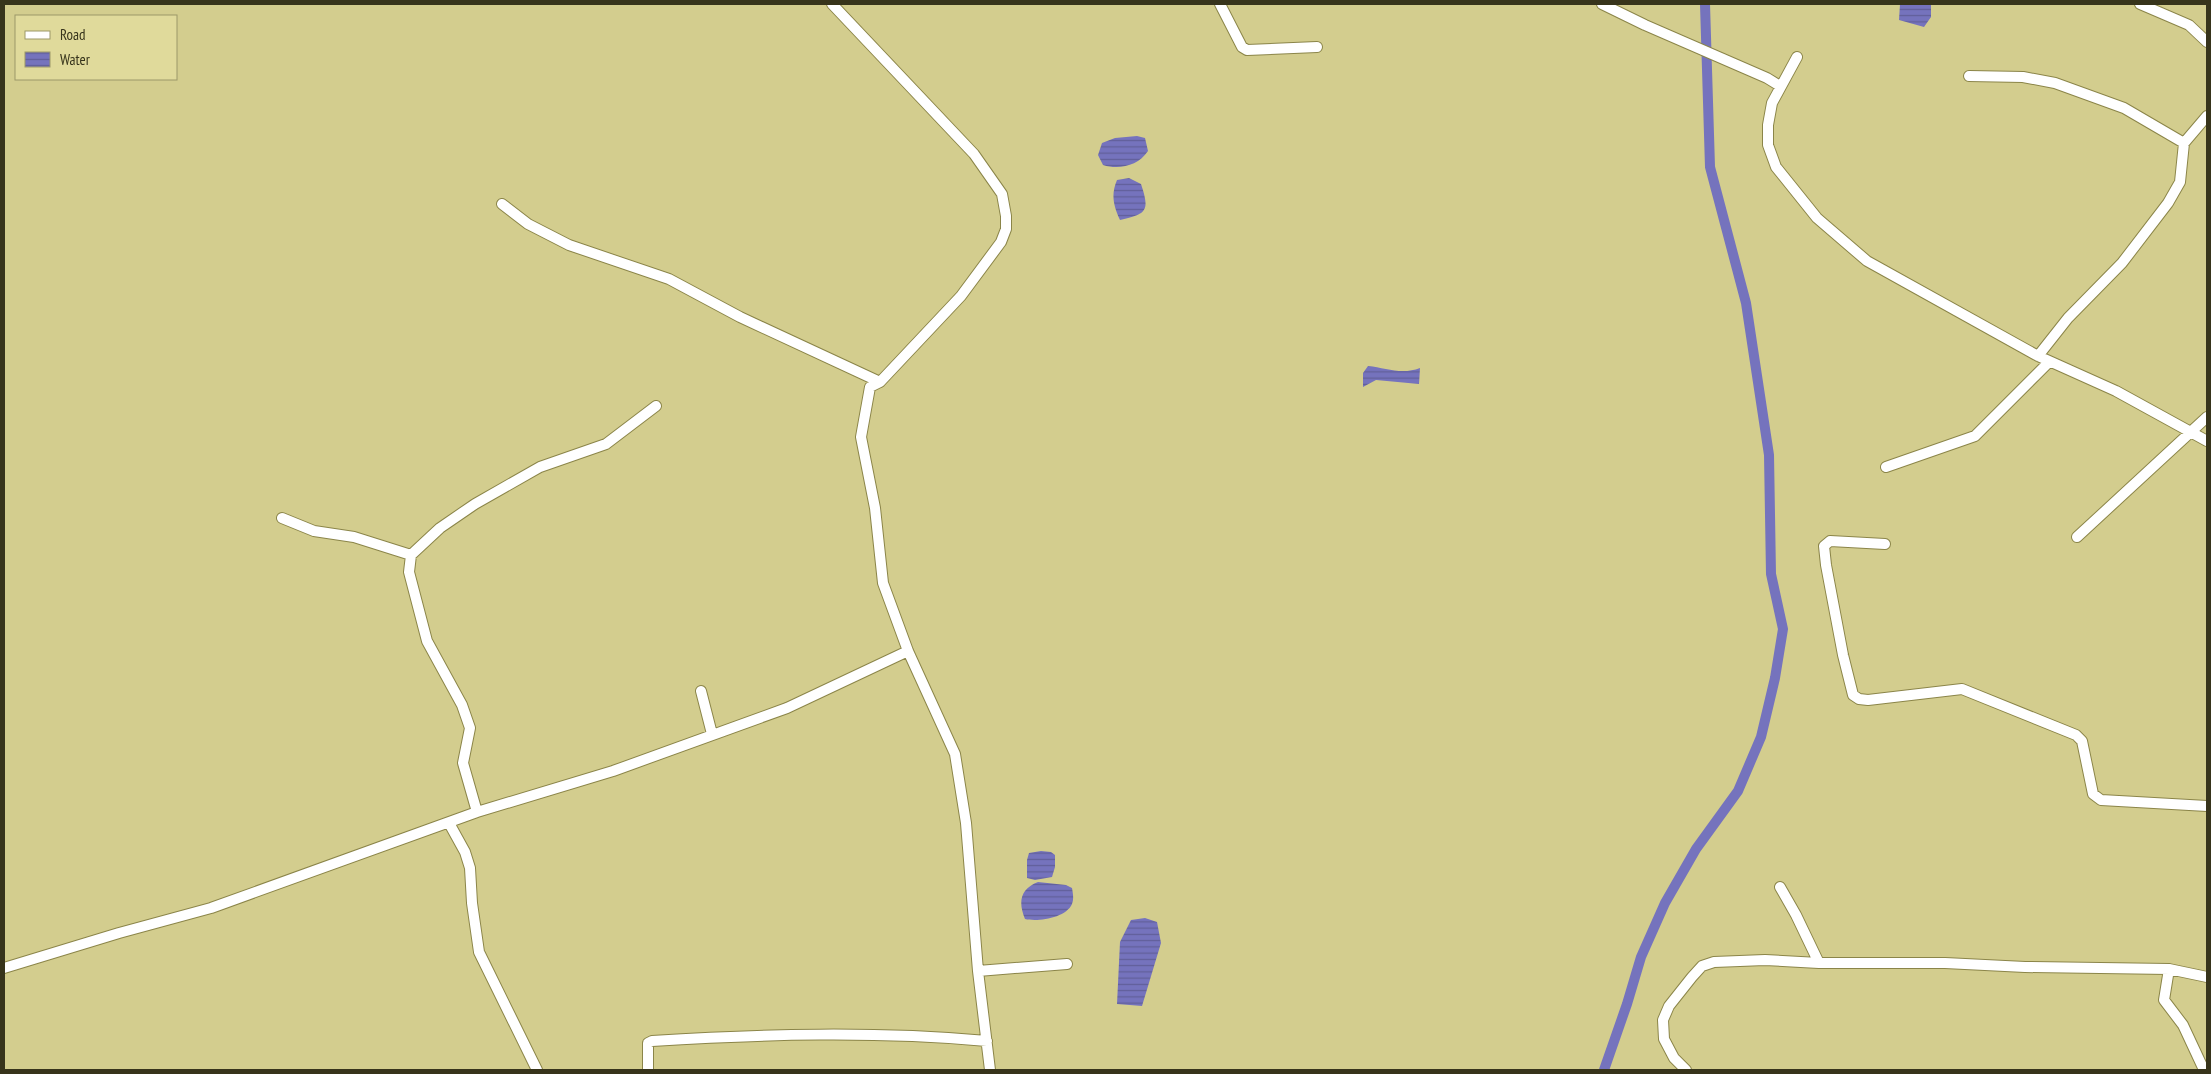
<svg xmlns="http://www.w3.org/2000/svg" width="2211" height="1074" font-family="'PT Sans Narrow',sans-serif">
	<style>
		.water { fill: url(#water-rules) }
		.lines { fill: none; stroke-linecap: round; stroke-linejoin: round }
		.canal { stroke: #7573bd; stroke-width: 10 }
		.street-casing { stroke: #8b8549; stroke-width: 12 }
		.street { stroke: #fff; stroke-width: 10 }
	</style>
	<defs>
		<pattern id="water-rules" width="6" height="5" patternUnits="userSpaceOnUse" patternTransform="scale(1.25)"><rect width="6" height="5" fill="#7573bd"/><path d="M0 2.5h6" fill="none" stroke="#615f99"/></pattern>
	</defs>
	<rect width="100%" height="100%" fill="#d3cd8e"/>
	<!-- water -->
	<path class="water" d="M1900 4H1931V17L1924 27 1899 20Z
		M1137 136 1145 138 1148 151C1138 166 1119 170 1103 165L1098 155 1102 143 1115 138Z
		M1129 178 1141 184C1150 211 1147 214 1120 220 1113 205 1111 194 1117 180Z
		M1368 366C1386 368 1402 375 1420 368L1419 384 1376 380 1363 387V373Z
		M1041 851 1051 852 1055 855V867L1052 877 1035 880 1027 878V860L1029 853Z
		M1038 882 1066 885 1072 888C1073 894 1074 899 1072 904 1066 918 1038 922 1025 919 1018 902 1020 889 1038 882Z
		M1145 918 1157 922 1161 943 1142 1006 1117 1004 1120 942 1131 920Z"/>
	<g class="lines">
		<!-- canal -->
		<path class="canal" d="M1604 1070 1627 1004 1641 957 1665 903 1696 849 1738 791 1761 737 1775 678 1783 629 1771 574 1769 455 1746 303 1710 167 1705 4"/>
		<!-- street casing -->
		<g class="street-casing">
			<path id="street" d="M832 4 974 154 1002 194 1006 216V229L1001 242 961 296 880 382 870 387 861 437 875 508 883 583 908 651 955 754 966 823 978 971 990 1070
				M1220 4 1242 47 1247 50 1317 47
				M1602 4 1645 25 1767 78 1780 86
				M2140 4 2189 25 2207 42
				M1797 57 1772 103 1768 125V145L1776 167 1817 218 1867 261 2038 356 2116 391 2207 441
				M1969 76 2023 77 2055 83 2124 108 2184 143 2207 116
				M502 204 528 224 569 245 669 279 740 317 880 382
				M2038 356 2068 318 2122 263 2168 203 2180 182 2184 143
				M1886 467 1975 436 2049 362
				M282 518 314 531 354 537 411 555
				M2077 537 2207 417
				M1885 544 1830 541 1824 546 1826 565 1843 655 1853 695 1859 699 1868 700 1962 689 2076 735 2082 741 2093 794 2101 800 2207 806
				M701 691 712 734
				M477 812 463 763 470 728 462 705 427 641 409 572 411 555 440 528 475 504 540 467 606 444 656 406
				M449 823 465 852 470 868 472 903 479 952 537 1070
				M1780 887 1796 915 1819 963
				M4 968 119 933 211 908 477 812 613 771 787 708 908 651
				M2169 969 2164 1000 2183 1025 2204 1070
				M978 971 1067 964
				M648 1070V1043L652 1041C764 1034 875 1031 987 1041
				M1686 1070 1674 1058 1664 1039 1663 1020 1669 1006 1692 977 1702 966 1714 962 1765 960 1819 963H1945L2025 967 2169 969 2207 977"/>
		</g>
		<!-- street -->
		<use href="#street" class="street"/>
	</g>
	<!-- border -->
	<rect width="2211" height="1074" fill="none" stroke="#37341b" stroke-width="10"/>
	<!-- legend -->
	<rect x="15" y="15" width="162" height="65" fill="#e0da9b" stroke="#9c9868"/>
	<rect x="25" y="31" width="25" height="8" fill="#ffffff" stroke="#9c9868"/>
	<text x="60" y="40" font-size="15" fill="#37341b">Road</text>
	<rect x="25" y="52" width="25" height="15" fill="url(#water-rules)" stroke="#9c9868"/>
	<text x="60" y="65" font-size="15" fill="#37341b">Water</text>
</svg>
